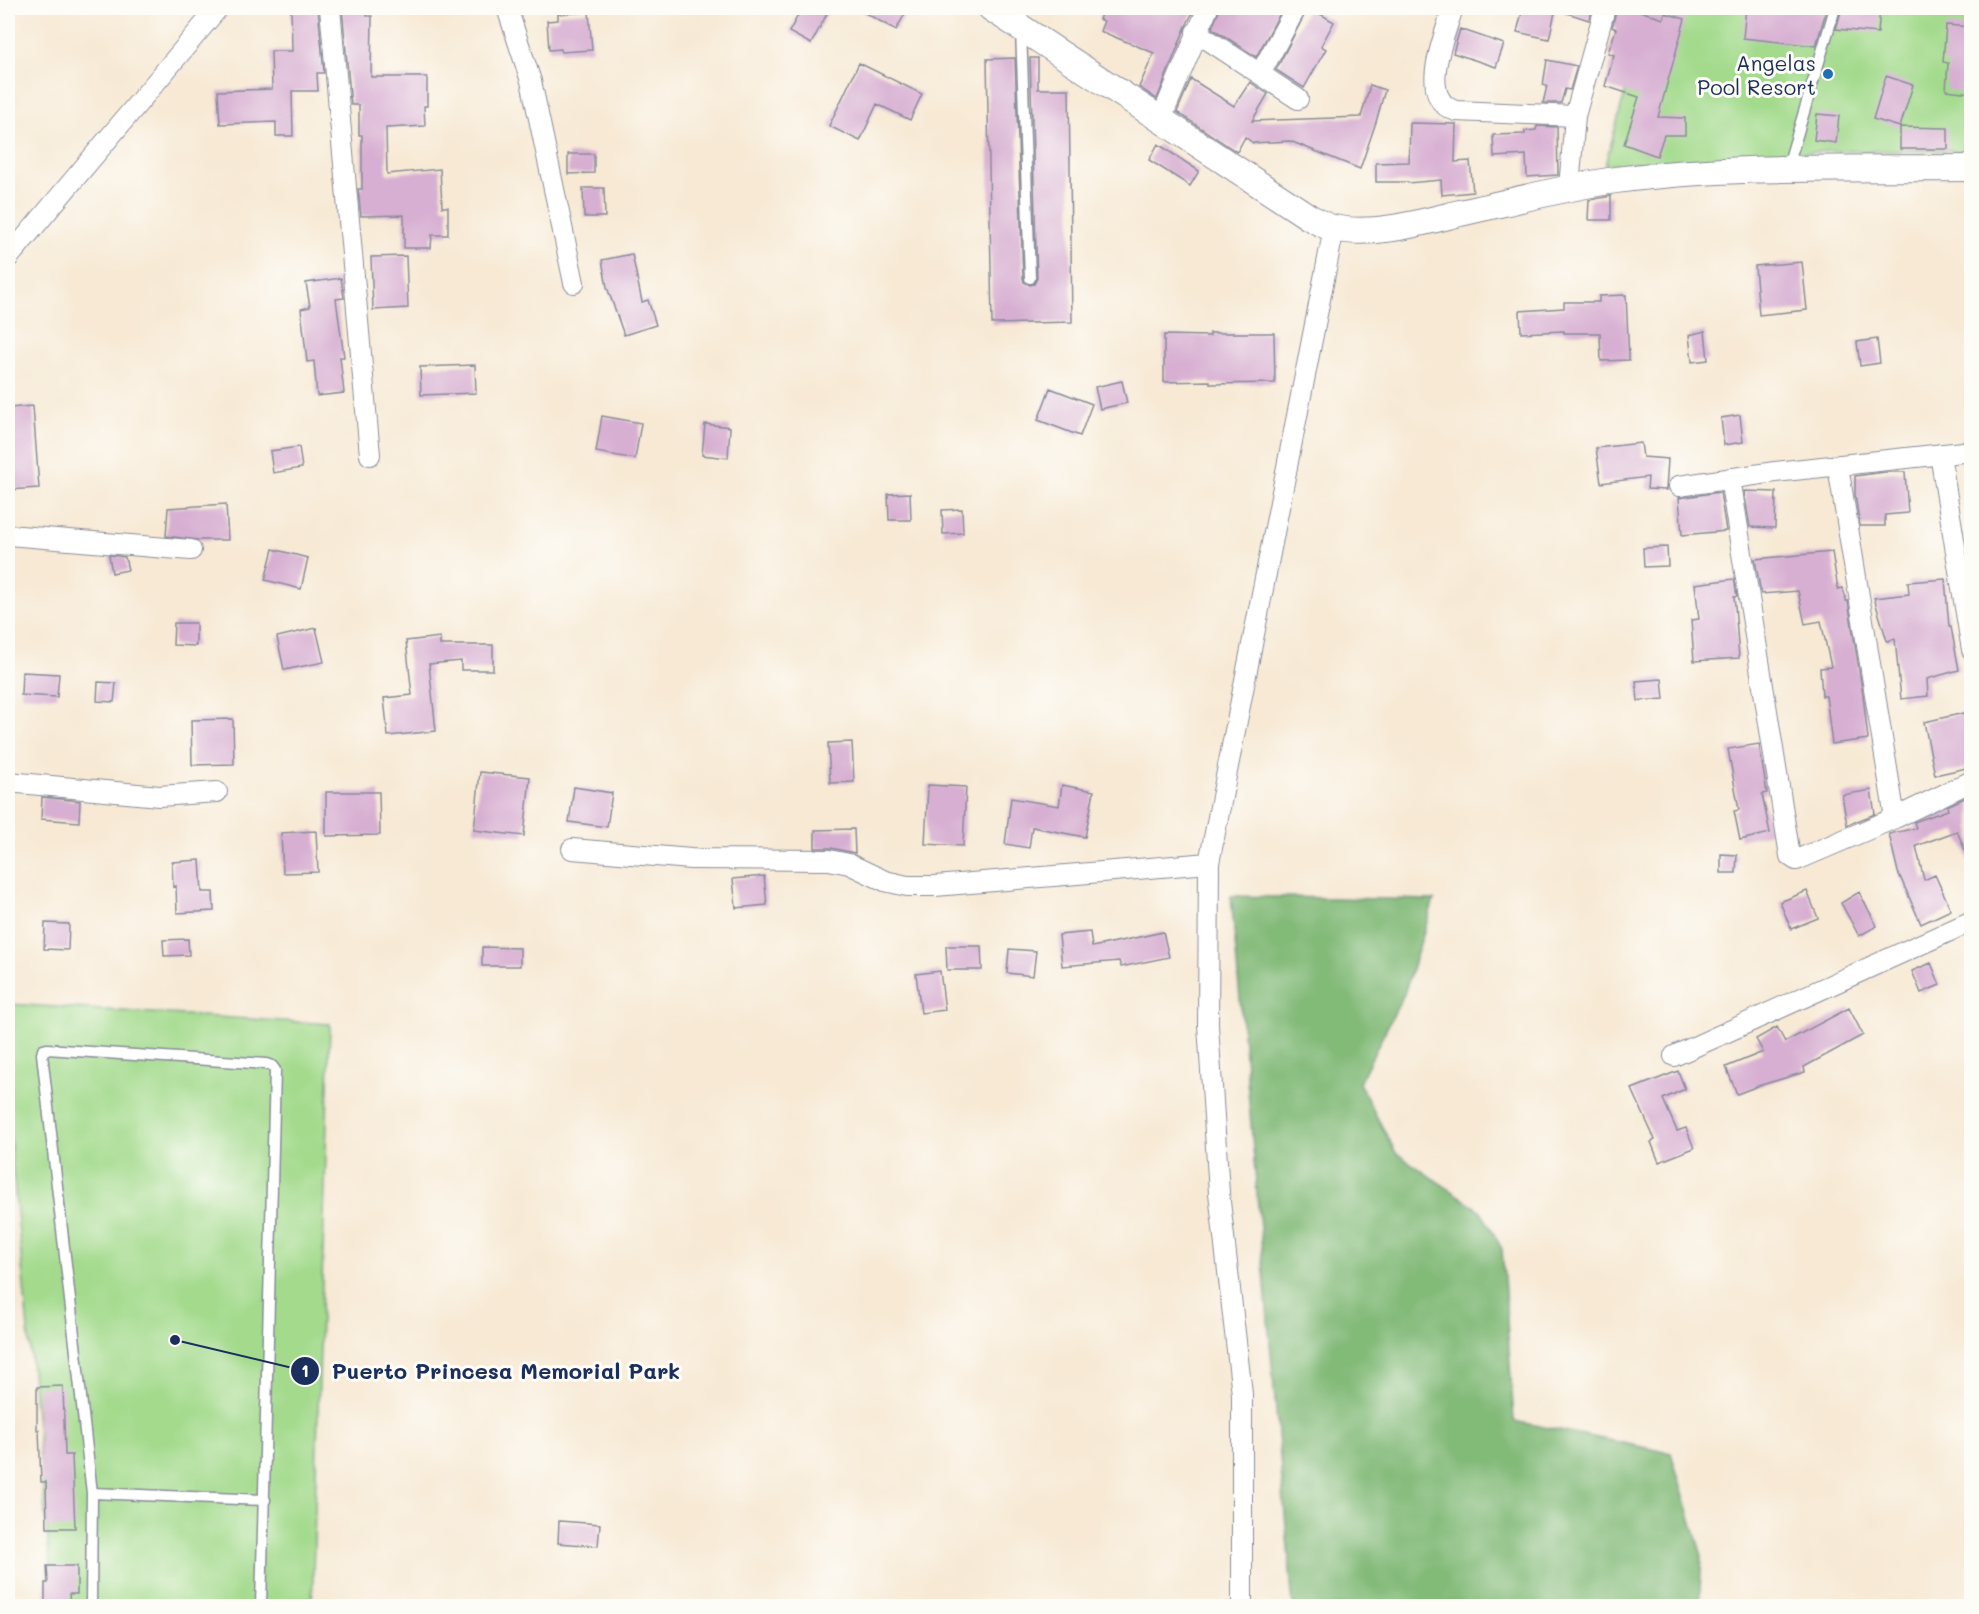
<svg xmlns="http://www.w3.org/2000/svg" width="1979" height="1614" font-family="Mali,sans-serif">
	<style>
		.green { fill: #a3da8c; stroke: #5f8475; stroke-width: 1.5 }
		.forest { fill: #82ba78; stroke: #4e746b; stroke-width: 1.5 }
		.building { fill: #d7afd2 }
		.lines { fill: none; stroke-linecap: round; stroke-linejoin: round }
		.service-casing { stroke: #898c99; stroke-width: 13 }
		.minor-casing { stroke: #898c99; stroke-width: 22 }
		.tertiary-casing { stroke: #898c99; stroke-width: 28 }
		.service { stroke: #fff; stroke-width: 10 }
		.minor { stroke: #fff; stroke-width: 20 }
		.tertiary { stroke: #fff; stroke-width: 26 }
		.poi-dot { fill: #1f6fb2; stroke: #fdfcf7; stroke-width: 2 }
		.labels { text-anchor: middle; dominant-baseline: central; stroke-width: 6; stroke-linejoin: round; paint-order: stroke }
		.poi-label { font-size: 21px; fill: #1b2f5e; stroke: #fdfcf7; text-anchor: end }
		.leader { fill: none; stroke: #1b2f5e; stroke-width: 2 }
		.callout-dot { fill: #1b2f5e; stroke: #fdfcf7; stroke-width: 2 }
		.mark-label { font-size: 18px; text-anchor: middle; font-weight: bold; fill: #fff }
		.callout-label { font-size: 22px; text-anchor: middle; font-weight: bold; fill: #1b2f5e; stroke: #fdfcf7; stroke-width: 6; stroke-linejoin: round; paint-order: stroke }
	</style>
	<rect width="100%" height="100%" fill="#fdfcf7"/>
	<filter id="ink" filterUnits="userSpaceOnUse"><feTurbulence type="fractalNoise" baseFrequency=".0167" numOctaves="2"/><feDisplacementMap in="SourceGraphic" scale="12" xChannelSelector="R" yChannelSelector="G"/><feConvolveMatrix kernelMatrix="1 2 1 2 8 2 1 2 1" color-interpolation-filters="sRGB"/></filter>
	<filter id="wash" filterUnits="userSpaceOnUse"><feTurbulence type="fractalNoise" baseFrequency=".008" numOctaves="4" result="noise"/><feDisplacementMap in="SourceGraphic" scale="24" xChannelSelector="R" yChannelSelector="G"/><feGaussianBlur stdDeviation="1.35" result="paint"/><feColorMatrix in="noise" values="0 0 0 0 0 0 0 0 0 0 0 0 0 0 0 0 0 1.4 0 .05"/><feComposite in="paint" operator="in"/></filter>
	<g filter="url(#wash)">
		<rect width="100%" height="100%" fill="#f7e9d4"/>
		<!-- green -->
		<path class="green" d="M1649 8H1971V151H1832L1605 165Z
			M8 1004 330 1024 312 1606H45L50 1563 8 1117Z"/>
		<!-- forest -->
		<path class="forest" d="M1231 896 1434 900 1404 994 1359 1083 1396 1153 1481 1211 1502 1249 1514 1421 1671 1453 1702 1556 1699 1606H1293Z"/>
		<g id="blocks">
			<!-- building -->
			<path class="building" d="M291 8H318L324 73H317L318 91H292L293 136H276V122L220 124 218 91 272 89 271 51H292Z
				M342 8H367V16H372L371 77H427V106H424L425 126 386 128 387 174 440 169 442 207H448V235H432L431 248H404V215L361 216 358 189H362V135H359V105H351Z
				M802 8H830L811 44 789 32Z
				M856 8H908L896 30Z
				M1104 8H1195L1186 26 1157 99 1139 87 1154 53 1100 31 1104 21 1099 19Z
				M1220 8H1283L1256 57 1212 28Z
				M1308 8H1310L1334 22 1321 46 1326 49 1304 88 1276 70Z
				M1523 8H1556L1549 39 1517 32Z
				M1561 8H1593L1589 20 1561 11Z
				M1617 8H1632L1663 19 1665 13 1685 19 1658 117 1685 118V135H1664L1657 156 1624 144 1639 97 1605 86 1614 55 1608 53 1616 29 1612 27Z
				M1746 8H1827L1816 46 1743 38Z
				M1842 8H1880L1878 33 1836 29Z
				M589 12 592 50 561 52V49L549 50 547 21 558 20V14Z
				M1946 25 1971 27V93L1946 90 1948 63 1943 62Z
				M1460 29 1504 44 1496 67 1453 53Z
				M1015 58 1023 278 1024 282 1030 285 1034 284 1037 278 1030 58H1038V89H1069L1072 322 992 324 987 59Z
				M1547 60 1577 66 1570 90 1565 89 1561 103H1543L1547 86 1543 85Z
				M859 63 922 94 910 120 877 104 860 141 829 126Z
				M1886 76 1913 85 1900 127 1873 119Z
				M1191 79 1234 106 1250 82 1268 94 1252 121 1361 117 1370 85 1385 90 1376 122 1360 169 1290 141 1253 143 1245 137 1237 152 1177 112Z
				M1817 114 1839 116 1836 143 1814 140Z
				M1410 123 1456 124 1455 162 1470 161 1473 192 1442 195 1441 180 1408 183V182H1376V163L1409 162Z
				M1537 126 1557 127 1558 175 1527 177 1526 155 1494 157 1493 135 1525 134V131L1536 130Z
				M1900 127 1948 128V149H1900Z
				M1158 144 1199 171 1190 186 1149 160Z
				M568 154H594V173L568 174Z
				M583 188H604L605 217H584Z
				M1611 196V220H1588L1589 200Z
				M632 254 642 302 648 300 656 325 624 335 607 287 602 260Z
				M406 256 408 308 373 310 371 257Z
				M1802 262 1807 310 1759 315 1755 266Z
				M341 278 344 298 336 299 344 357H340L344 393 317 396 314 361 307 362 301 309 310 307 306 283Z
				M1626 295 1629 360 1601 361 1600 333H1564V331L1521 333 1520 311 1564 308V302H1599V296Z
				M1705 331 1708 360 1692 362 1689 335Z
				M1210 333H1274L1275 383 1210 384V381L1164 382V335L1210 336Z
				M1877 339 1880 363 1860 366 1857 342Z
				M475 365 476 393 421 395 420 367Z
				M1122 381 1127 403 1100 409 1095 387Z
				M1050 388 1092 404 1080 436 1038 420Z
				M33 406 39 488 8 490V408Z
				M1740 415 1743 442 1724 445 1721 418Z
				M602 416 641 423 635 459 596 452Z
				M705 424 730 427 728 458 702 455Z
				M1641 443 1643 457 1668 459 1666 490 1647 489 1648 477 1601 483 1596 448Z
				M299 447 302 468 273 473 270 451Z
				M1885 472H1905L1908 513 1885 515V526H1860L1855 495V476Z
				M1744 491 1776 492 1775 528 1750 527Z
				M1720 492 1726 531 1682 535 1679 498Z
				M910 493 911 520H889L888 494Z
				M226 504 228 540H198L166 536 168 508Z
				M962 509 963 533 943 534 942 510Z
				M1667 547 1668 566 1644 567 1643 548Z
				M273 549 308 558 301 589 265 580Z
				M1832 552 1838 589 1843 588 1846 601H1848L1863 695 1868 739 1832 744 1826 696H1822L1820 668 1831 667 1821 621 1805 624 1798 591 1761 594 1755 559Z
				M109 555 125 557 128 570 112 573Z
				M1734 579 1737 596 1734 597 1735 605 1739 658 1694 661 1691 620 1699 619 1695 584Z
				M1945 579 1949 627H1951L1959 670 1927 679 1928 696 1901 699 1895 639 1887 641 1874 598 1909 594 1908 582Z
				M174 623H196V646L173 645Z
				M316 628 324 662 284 670 277 637Z
				M440 637V645H493V670H461V661L429 664 436 731 388 736 384 698 412 695 406 641Z
				M22 672 59 674 57 697 21 695Z
				M1662 679 1664 699 1638 701 1636 681Z
				M98 682 116 683 114 702 97 701Z
				M1964 713 1971 751V767L1935 775 1924 722Z
				M233 719 234 764 192 765 191 720Z
				M852 742 854 782 830 783 828 743Z
				M1759 744 1767 793 1762 794 1770 833 1740 840 1734 811 1739 810 1728 749Z
				M480 772 530 777 524 836 474 830Z
				M928 785 966 787 963 846 925 844Z
				M1062 785 1094 791 1085 837 1032 827 1029 848 1005 844 1011 798 1059 806Z
				M574 787 612 793 607 827 569 822Z
				M1871 790 1875 814 1847 825 1842 795Z
				M326 792H379L380 835 326 836Z
				M42 797 80 801 79 822 41 819Z
				M1967 797 1971 808V865L1957 831 1916 846 1924 880 1935 875 1951 910 1921 924 1898 872 1889 834 1916 828 1914 822 1948 810 1947 806Z
				M854 829 855 853 831 848H815V830Z
				M316 831 318 872 283 873 281 833Z
				M1721 854 1737 855 1736 873H1721Z
				M200 860 202 892H213L214 911 177 913 176 886 173 887 172 862Z
				M764 876 767 905 736 908 733 879Z
				M1807 891 1818 918 1791 929 1780 902Z
				M1859 892 1877 926 1859 936 1841 903Z
				M45 923 69 924 68 950 44 949Z
				M1090 932 1092 947 1163 932 1169 957 1121 967 1119 961 1062 966 1059 935Z
				M188 939 189 955 164 956 163 940Z
				M946 946H981L982 970H947Z
				M482 947 520 948V966H482Z
				M1009 949 1036 951 1033 976 1007 973Z
				M1931 963 1940 985 1921 993 1912 971Z
				M940 971 945 1010 921 1013 916 974Z
				M1849 1008 1863 1035 1804 1067 1805 1072 1758 1086 1737 1094 1726 1067 1763 1052 1756 1039 1777 1027 1785 1042Z
				M1678 1071 1685 1089 1663 1099 1677 1131 1686 1128 1694 1148 1659 1162 1651 1142 1655 1140 1632 1089Z
				M63 1386 65 1455H72L75 1528H47L46 1482H41L39 1430H37V1387Z
				M559 1521 600 1524 598 1546 558 1543Z
				M47 1566H77V1594H69L70 1606H45V1583H48Z"/>
		</g>
	</g>
	<g filter="url(#ink)">
		<use href="#blocks" fill-opacity="0" stroke="#898c99" stroke-width="1.5"/>
		<g class="lines">
			<!-- service casing -->
			<g class="service-casing">
				<path id="service" d="M1021 30 1030 278
					M1787 169 1835 8
					M92 1493 265 1500
					M91 1606 92 1493 42 1054 43 1050 47 1049 266 1064 272 1066 275 1070 261 1606"/>
			</g>
			<!-- minor casing -->
			<g class="minor-casing">
				<path id="minor" d="M330 8 370 455
					M507 8 531 81 574 283
					M1453 8C1445 35 1416 99 1456 111L1575 116
					M1196 32 1298 99
					M1260 74 1296 8
					M1161 119 1208 8
					M1569 188 1575 116 1605 8
					M8 258 218 8
					M1940 454 1972 650
					M1838 466 1895 818
					M1730 478 1790 856 1796 860 1799 859 1895 818 1972 781
					M1679 486 1775 472 1972 451
					M8 535 191 550
					M8 782 159 796 217 792
					M572 849 691 859 829 860 849 864 885 881 907 886H935L1209 863
					M1674 1056 1972 921
					M1242 1606V1394L1219 1193 1208 1025 1209 863 1334 228"/>
			</g>
			<!-- tertiary casing -->
			<g class="tertiary-casing">
				<path id="tertiary" d="M991 8 1309 217C1317 221 1326 227 1334 228 1372 237 1423 222 1460 213 1512 202 1564 187 1616 180 1732 165 1855 169 1972 168"/>
			</g>
			<!-- service -->
			<use href="#service" class="service"/>
			<!-- minor -->
			<use href="#minor" class="minor"/>
			<!-- tertiary -->
			<use href="#tertiary" class="tertiary"/>
		</g>
	</g>
	<!-- markers -->
	<circle class="poi-dot" cx="1828" cy="74" r="6"/>
	<g class="labels">
		<!-- poi labels -->
		<g class="poi-label">
			<text x="1816" y="62">Angelas<tspan x="1816" dy="24">Pool Resort</tspan></text>
		</g>
	</g>
	<!-- callouts -->
	<path class="leader" d="M175 1340L305 1371"/>
	<g class="callout-dot">
		<circle cx="175" cy="1340" r="6"/>
		<circle cx="305" cy="1371" r="15"/>
	</g>
	<g class="mark-label">
		<text x="305" y="1377">1</text>
	</g>
	<g class="callout-label">
		<text x="506" y="1379">Puerto Princesa Memorial Park</text>
	</g>
	<!-- margin -->
	<rect width="1979" height="1614" fill="none" stroke="#fdfcf7" stroke-width="30"/>
</svg>
